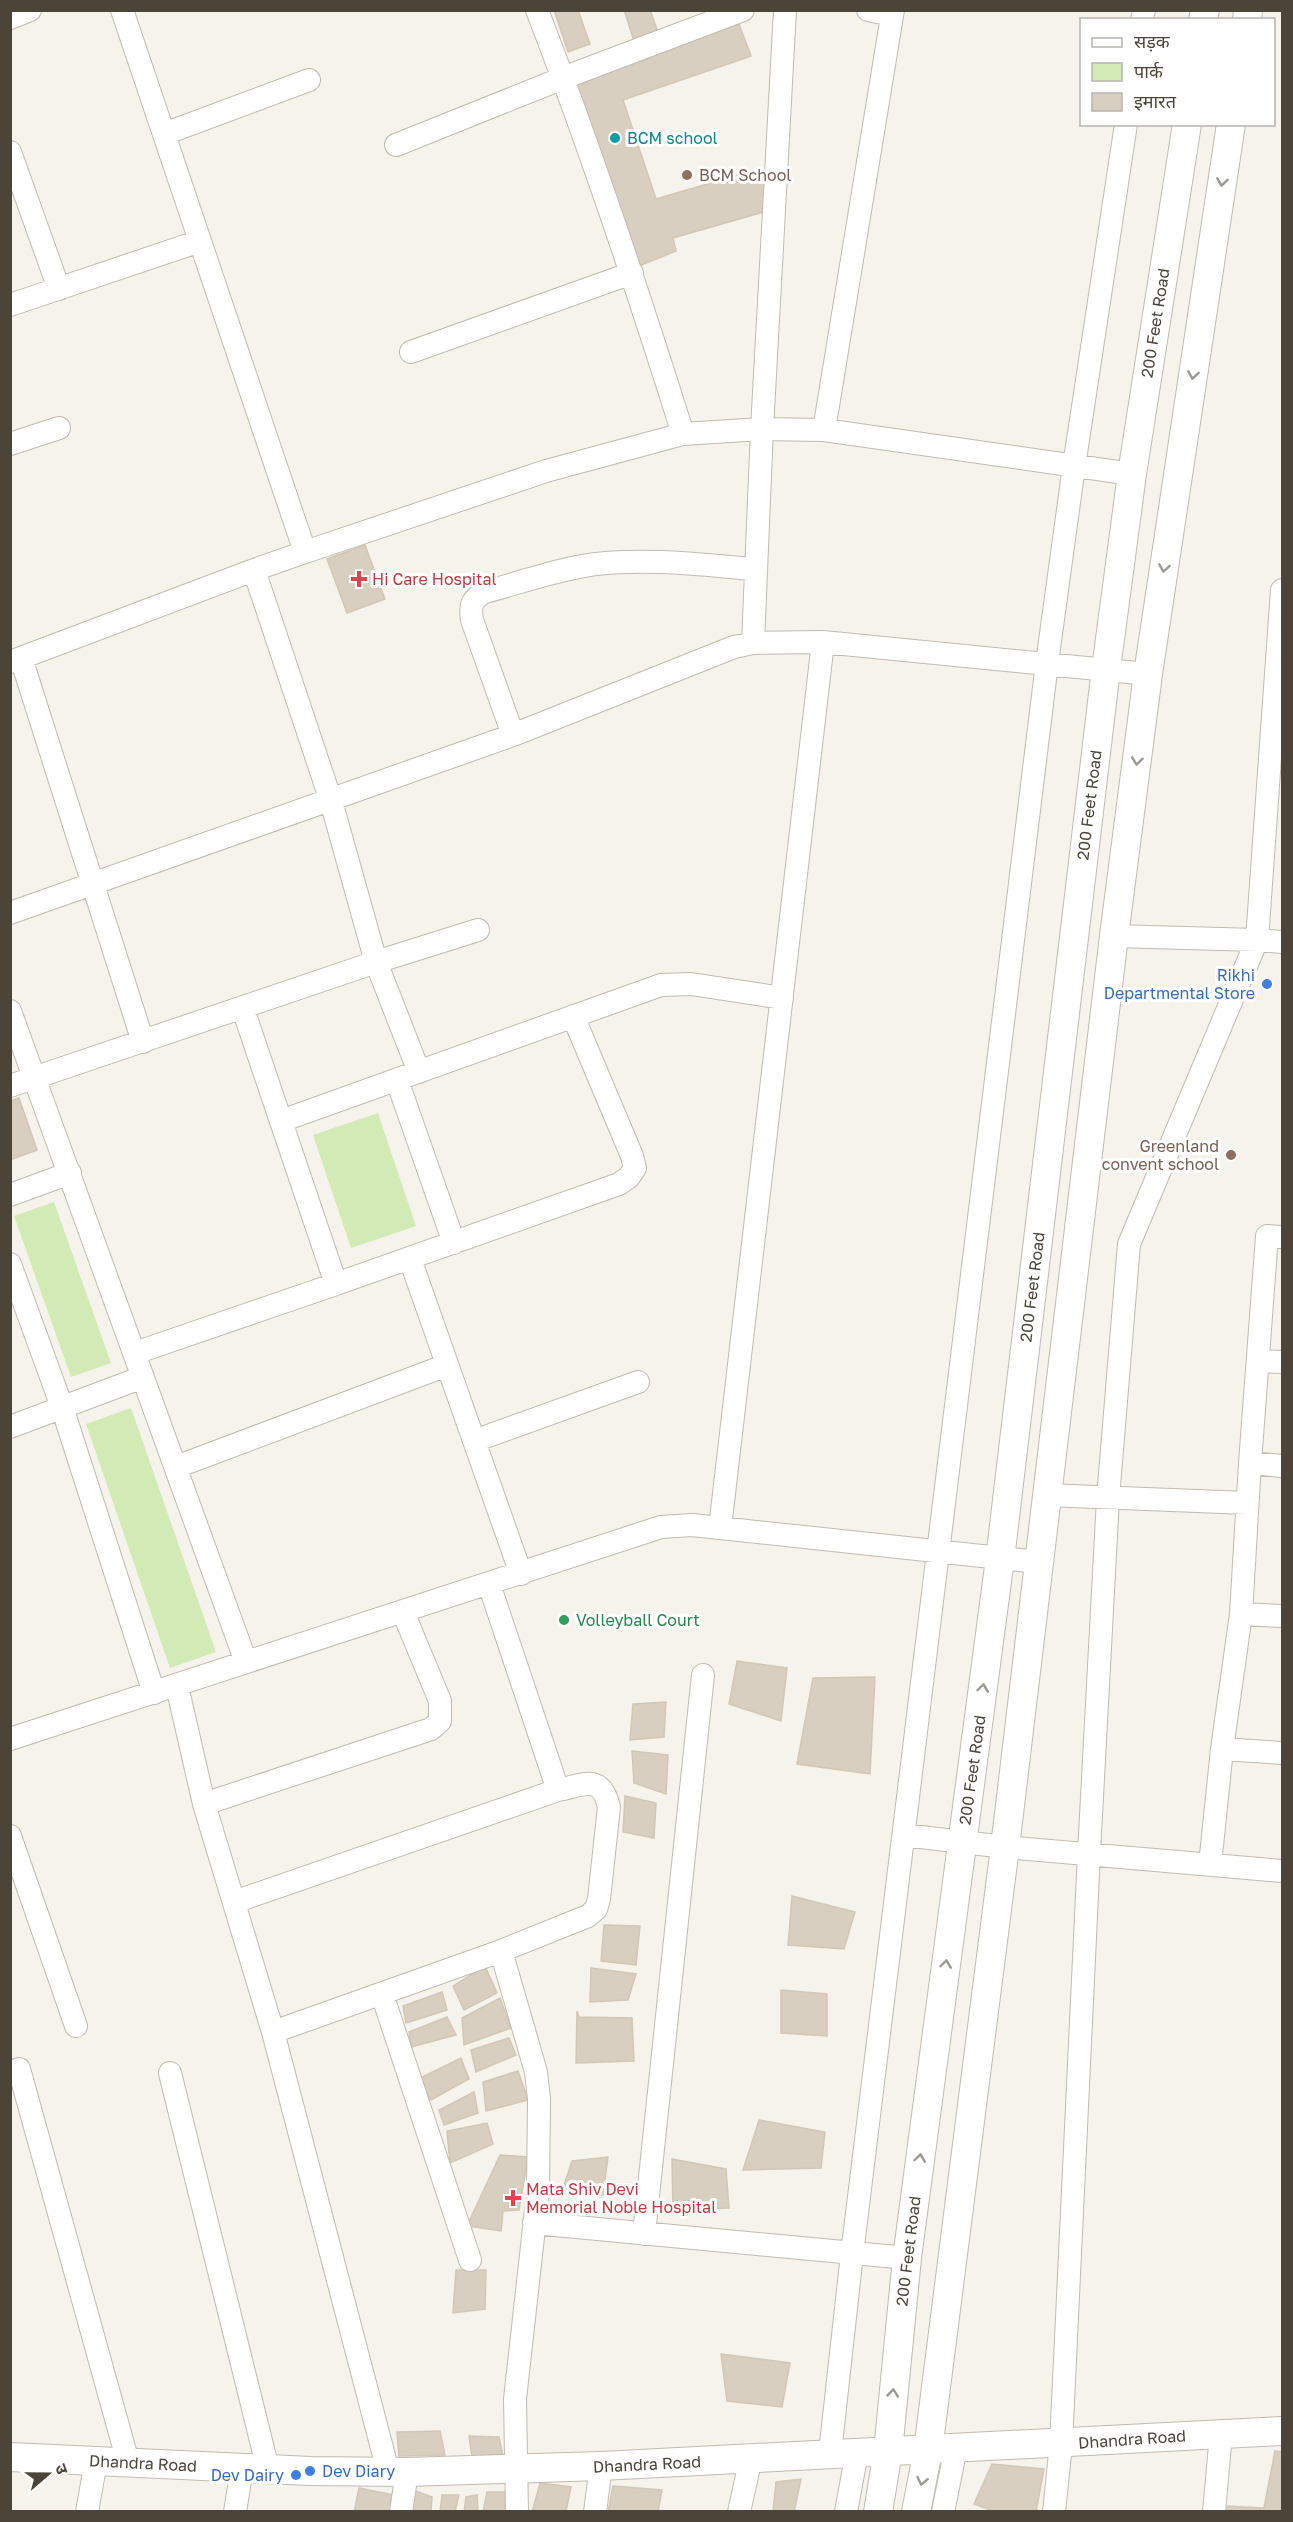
<svg xmlns="http://www.w3.org/2000/svg" width="1293" height="2522" font-family="'Golos Text','Noto Sans Devanagari',sans-serif">
	<style>
		.green { fill: #d2eab5 }
		.building { fill: #d8cfc1; stroke: #d3c7b4; stroke-width: 1.5 }
		.lines { fill: none; stroke-linecap: round; stroke-linejoin: round }
		.minor-casing { stroke: #c2bbae; stroke-width: 24 }
		.tertiary-casing { stroke: #c2bbae; stroke-width: 30 }
		.minor { stroke: #fff; stroke-width: 22 }
		.tertiary { stroke: #fff; stroke-width: 28 }
		.oneway { stroke: #9c9892 }
		.culture-dot { fill: #0f9aa8; stroke: #fff; stroke-width: 2 }
		.education-dot { fill: #8d6e63; stroke: #fff; stroke-width: 2 }
		.health-dot { fill: #e0444e; stroke: #fff; stroke-width: 2 }
		.shop-dot { fill: #3f7fe0; stroke: #fff; stroke-width: 2 }
		.leisure-dot { fill: #2e9e5b; stroke: #fff; stroke-width: 2 }
		.labels { text-anchor: middle; dominant-baseline: central; stroke-width: 6; stroke-linejoin: round; paint-order: stroke }
		.culture-label { font-size: 16px; fill: #0d838f; stroke: #fff; text-anchor: start }
		.education-label { font-size: 16px; fill: #785e54; stroke: #fff; text-anchor: start }
		.street-label { font-size: 16px; fill: #4b4439; stroke: #fff }
		.health-label { font-size: 16px; fill: #be3a42; stroke: #fff; text-anchor: start }
		.shop-label { font-size: 16px; fill: #366cbe; stroke: #fff; text-anchor: end }
		.leisure-label { font-size: 16px; fill: #27864d; stroke: #fff; text-anchor: start }
	</style>
	<rect width="100%" height="100%" fill="#f6f3ec"/>
	<!-- green -->
	<path class="green" d="M378 1113 416 1226 351 1248 313 1135Z
		M54 1202 111 1363 71 1377 14 1216Z
		M131 1408 216 1652 170 1668 86 1424Z"/>
	<!-- building -->
	<path class="building" d="M554 10H578L590 44 568 52Z
		M624 10H650L658 32 634 41Z
		M739 24 751 56 623 100 656 199 738 175 770 176 767 211 673 238 676 251 639 266 573 80Z
		M365 545 385 599 347 613 327 559Z
		M19 1098 37 1150 10 1160V1101Z
		M737 1661 787 1668 781 1721 729 1704Z
		M875 1677 870 1774 797 1764 813 1678Z
		M666 1702 664 1737 630 1740 633 1704Z
		M632 1751 668 1755 666 1794 634 1783Z
		M625 1796 656 1803 654 1838 623 1832Z
		M792 1896 855 1912 844 1949 788 1945Z
		M604 1925 640 1926 636 1965 601 1961Z
		M485 1966 497 1993 464 2010 453 1986Z
		M591 1968 636 1974 628 2000 590 2002Z
		M781 1990 827 1994V2036L781 2033Z
		M442 1992 447 2010 406 2023 403 2006Z
		M500 1998 511 2028 464 2045 462 2018Z
		M577 2011 579 2017 632 2018 634 2061 576 2063Z
		M447 2017 456 2035 411 2047 409 2032Z
		M509 2038 516 2055 476 2072 471 2050Z
		M461 2058 469 2079 431 2100 418 2079Z
		M518 2071 528 2100 486 2111 483 2082Z
		M474 2092 478 2113 444 2125 439 2110Z
		M759 2120 825 2132 821 2168 743 2170Z
		M487 2123 493 2144 450 2163 447 2131Z
		M500 2155 528 2157 519 2210 503 2211 501 2231 467 2226Z
		M608 2157 603 2195 562 2191 572 2161Z
		M672 2159 726 2169 729 2208 673 2211Z
		M456 2270H486L485 2309 453 2313Z
		M721 2354 790 2363 782 2407 727 2401Z
		M440 2431 445 2455 399 2456 397 2432Z
		M469 2436 499 2437 503 2457H472Z
		M1275 2451 1282 2452V2512H1227V2506L1264 2508Z
		M992 2464 1044 2469 1036 2512H996L974 2504Z
		M801 2479 794 2512H773L776 2482Z
		M540 2483 571 2487 566 2512H532Z
		M613 2486 662 2490 658 2512H608Z
		M359 2488 400 2496 397 2512H354Z
		M413 2490 432 2497 431 2512H413Z
		M487 2492H505V2512H483Z
		M442 2495H459L455 2512H440Z
		M477 2495 478 2512H464L466 2497Z"/>
	<g class="lines">
		<!-- minor casing -->
		<g class="minor-casing">
			<path id="minor" d="M537 10C591 150 638 291 683 434
				M868 10 892 15
				M10 18 30 10
				M1142 20 1144 10
				M164 134 309 80
				M396 145 563 78 743 10
				M10 152 59 289
				M10 305 200 241
				M411 352 632 273
				M824 430 893 10
				M10 444 59 428
				M1132 474 824 430 762 429 753 643 823 642 1148 674
				M305 552 546 471 683 434 762 429 785 10
				M21 658 143 1042
				M10 662 254 570
				M513 735 472 620C470 605 471 600 485 592 519 583 561 568 596 564 648 558 703 565 755 569
				M10 913 513 735 734 647 753 643
				M1114 936 1257 940 1282 942
				M243 1009 336 1284 619 1184 629 1177 635 1168 632 1156 573 1016
				M10 1011 246 1662
				M419 1072 376 962 478 930
				M397 1080 454 1243
				M10 1086 376 962 331 801 254 570 305 552 122 10
				M281 1121 661 985 691 984 782 998
				M10 1195 70 1173
				M1282 1237 1267 1236 1250 1463 1282 1466
				M410 1259 521 1574
				M10 1264 62 1407 154 1693
				M135 1353 336 1284
				M1258 1361 1282 1362
				M10 1427 143 1377
				M474 1441 638 1382
				M176 1467 447 1365
				M1046 1495 1247 1503
				M720 1528 823 642
				M1241 1614 1250 1463
				M177 1686 204 1804 273 2032 388 2471
				M10 1739 661 1527 692 1525 1038 1562
				M1222 1749 1282 1753
				M204 1804 431 1729 440 1721V1701L403 1612
				M904 1835 1005 1847 1282 1871
				M10 1836 76 2026
				M1210 1865 1222 1749 1241 1614 1282 1616
				M234 1902 558 1790 489 1584
				M501 1951 536 2072 539 2099 538 2192 515 2399 517 2512
				M382 1994 470 2260
				M273 2032 501 1951 588 1916 596 1909 599 1899 609 1807C601 1773 584 1785 558 1790
				M19 2069 128 2462
				M170 2073 268 2469
				M534 2223 907 2258
				M644 2234 703 1675
				M830 2453 852 2254 1047 663 1074 466 1126 124
				M87 2512 96 2461
				M235 2512 242 2468
				M401 2512 407 2472
				M595 2512 601 2466
				M739 2512 751 2458
				M846 2512 857 2452
				M943 2512 956 2448
				M1054 2512 1061 2444 1089 1853 1108 1498 1129 1244 1257 940 1282 590
				M1214 2512 1221 2434"/>
		</g>
		<!-- tertiary casing -->
		<g class="tertiary-casing">
			<path id="tertiary" d="M1203 20 1205 10
				M1247 20 1248 10
				M10 2457 310 2471 407 2472 601 2466 1282 2431
				M878 2512 888 2451 907 2258 1000 1559 1106 669 1132 474 1187 124
				M916 2512 928 2450 1005 1847 1114 936 1148 674 1231 124"/>
		</g>
		<!-- minor -->
		<use href="#minor" class="minor"/>
		<!-- tertiary -->
		<use href="#tertiary" class="tertiary"/>
	</g>
	<!-- one-way arrows -->
	<defs><path id="oneway-chevron" d="M-2-3.5L2.5 0L-2 3.5" fill="none" stroke-width="1.6" stroke-linecap="round" stroke-linejoin="round" transform="scale(1.5)"/></defs>
	<g class="oneway">
		<use href="#oneway-chevron" transform="translate(1222 182) rotate(99)"/>
		<use href="#oneway-chevron" transform="translate(1193 375) rotate(99)"/>
		<use href="#oneway-chevron" transform="translate(1164 568) rotate(99)"/>
		<use href="#oneway-chevron" transform="translate(1137 761) rotate(97)"/>
		<use href="#oneway-chevron" transform="translate(983 1688) rotate(-82)"/>
		<use href="#oneway-chevron" transform="translate(946 1964) rotate(-82)"/>
		<use href="#oneway-chevron" transform="translate(920 2158) rotate(-82)"/>
		<use href="#oneway-chevron" transform="translate(893 2393) rotate(-84)"/>
		<use href="#oneway-chevron" transform="translate(922 2481) rotate(102)"/>
	</g>
	<!-- markers -->
	<circle class="culture-dot" cx="615" cy="138" r="6"/>
	<g class="education-dot">
		<circle cx="687" cy="175" r="6"/>
		<circle cx="1231" cy="1155" r="6"/>
	</g>
	<g class="health-dot">
		<path d="M356 570h6v6h6v6h-6v6h-6v-6h-6v-6h6z"/>
		<path d="M510 2189h6v6h6v6h-6v6h-6v-6h-6v-6h6z"/>
	</g>
	<g class="shop-dot">
		<circle cx="1267" cy="984" r="6"/>
		<circle cx="310" cy="2471" r="6"/>
		<circle cx="296" cy="2475" r="6"/>
	</g>
	<circle class="leisure-dot" cx="564" cy="1620" r="6"/>
	<g class="labels">
		<!-- culture labels -->
		<g class="culture-label">
			<text x="627" y="138">BCM school</text>
		</g>
		<!-- education labels -->
		<g class="education-label">
			<text x="699" y="175">BCM School</text>
			<text x="1219" y="1146" text-anchor="end">Greenland<tspan x="1219" dy="18">convent school</tspan></text>
		</g>
		<!-- street labels -->
		<g class="street-label">
			<text transform="translate(1155 323) rotate(-81)">200 Feet Road</text>
			<text transform="translate(1089 805) rotate(-83)">200 Feet Road</text>
			<text transform="translate(1032 1287) rotate(-83)">200 Feet Road</text>
			<text transform="translate(972 1770) rotate(-82)">200 Feet Road</text>
			<text transform="translate(908 2251) rotate(-83)">200 Feet Road</text>
			<text transform="translate(1132 2439) rotate(-4)">Dhandra Road</text>
			<text transform="translate(143 2463) rotate(3)">Dhandra Road</text>
			<text transform="translate(647 2464) rotate(-3)">Dhandra Road</text>
		</g>
		<!-- health labels -->
		<g class="health-label">
			<text x="372" y="579">Hi Care Hospital</text>
			<text x="526" y="2189">Mata Shiv Devi<tspan x="526" dy="18">Memorial Noble Hospital</tspan></text>
		</g>
		<!-- shop labels -->
		<g class="shop-label">
			<text x="1255" y="975">Rikhi<tspan x="1255" dy="18">Departmental Store</tspan></text>
			<text x="322" y="2471" text-anchor="start">Dev Diary</text>
			<text x="284" y="2475">Dev Dairy</text>
		</g>
		<!-- leisure labels -->
		<g class="leisure-label">
			<text x="576" y="1620">Volleyball Court</text>
		</g>
	</g>
	<!-- border -->
	<rect width="1293" height="2522" fill="none" stroke="#4b4439" stroke-width="24"/>
	<!-- legend -->
	<rect x="1080" y="18" width="195" height="108" fill="#ffffff" stroke="#b7b4b0" stroke-width="1.5"/>
	<rect x="1092" y="38" width="30" height="9" fill="#ffffff" stroke="#b7b4b0" stroke-width="1.5"/>
	<text x="1134" y="48" font-size="18" fill="#4b4439">सड़क</text>
	<rect x="1092" y="63" width="30" height="18" fill="#d2eab5" stroke="#b7b4b0" stroke-width="1.5"/>
	<text x="1134" y="78" font-size="18" fill="#4b4439">पार्क</text>
	<rect x="1092" y="93" width="30" height="18" fill="#d8cfc1" stroke="#b7b4b0" stroke-width="1.5"/>
	<text x="1134" y="108" font-size="18" fill="#4b4439">इमारत</text>
	<!-- north arrow -->
	<g transform="translate(48 2474) rotate(70)" stroke="#ffffff" stroke-width="4.5" paint-order="stroke">
	<path d="M0-4.5L10 22L0 15L-10 22Z" fill="#4b4439"/>
	<text y="-9" font-size="16" font-weight="bold" text-anchor="middle" fill="#4b4439">उ</text>
	</g>
</svg>
